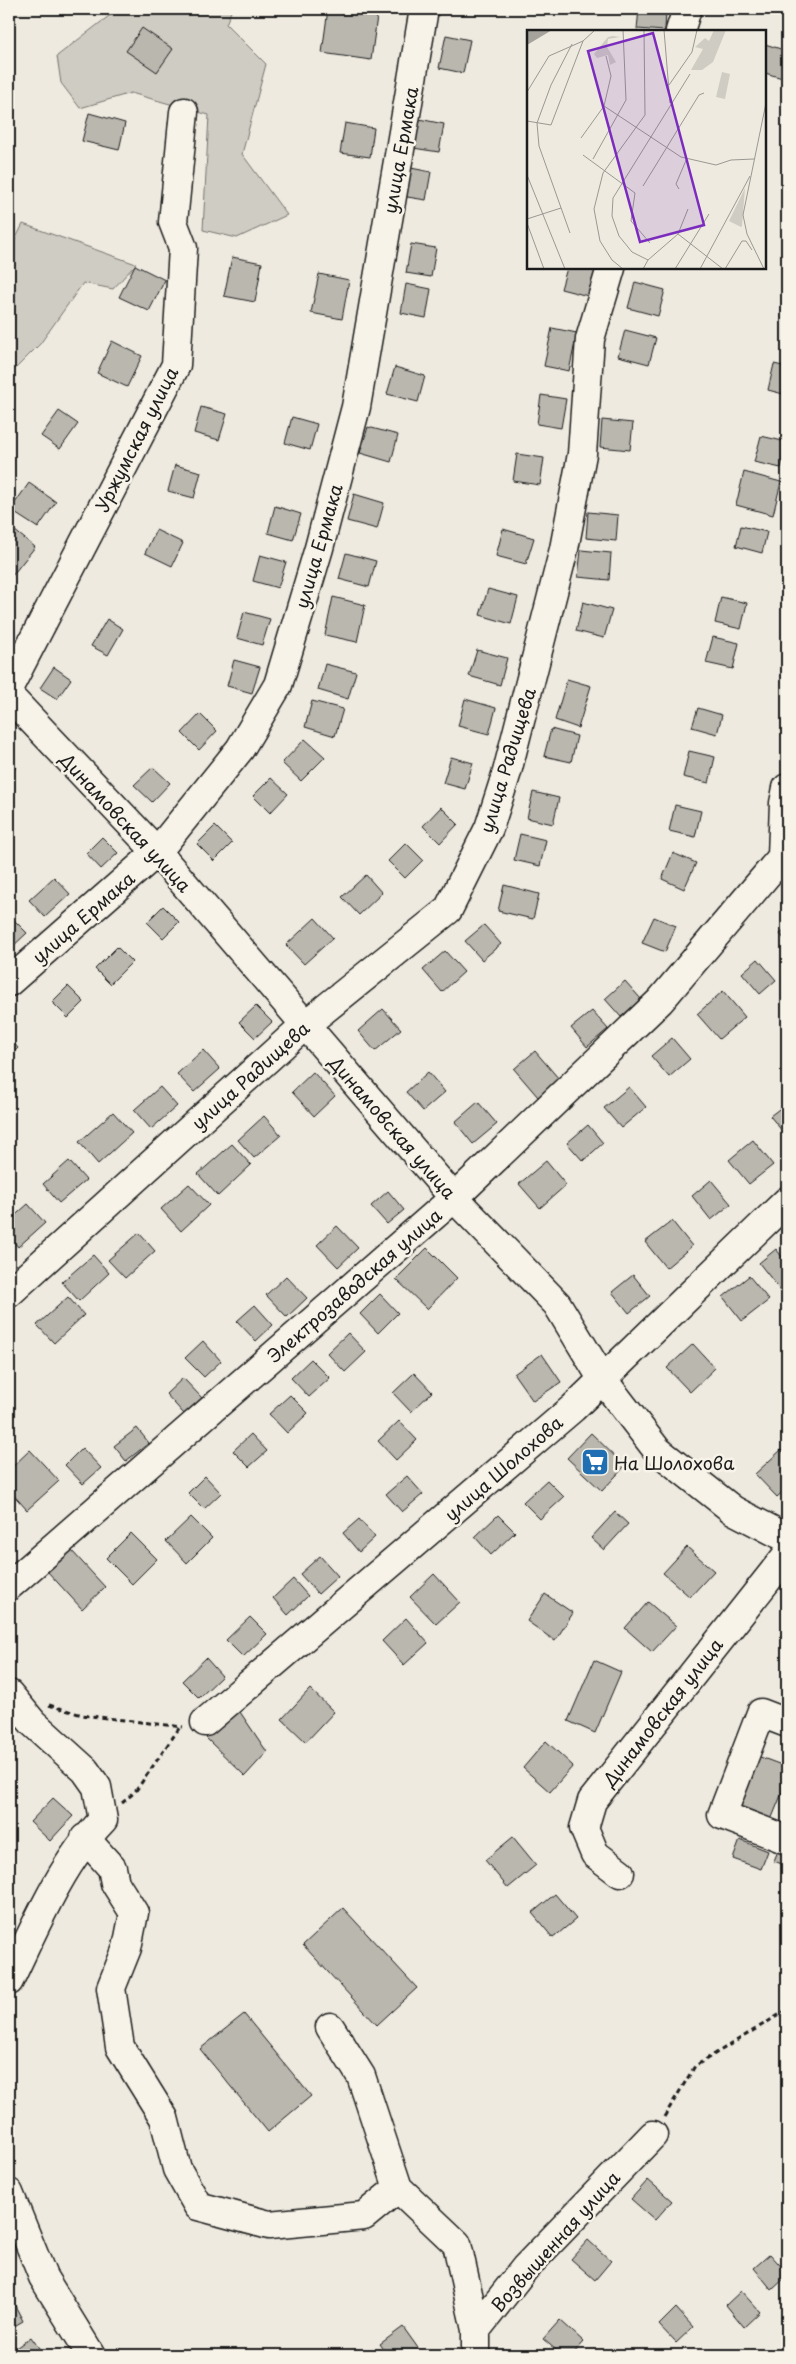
<svg xmlns="http://www.w3.org/2000/svg" width="796" height="2364" font-family="'Playpen Sans',sans-serif">
	<style>
		.green { fill: #cfccc3; stroke: #767470 }
		.building { fill: #bab7af; stroke: #1c1c1c }
		.lines { fill: none; stroke-linecap: round; stroke-linejoin: round }
		.minor-casing { stroke: #1c1c1c; stroke-width: 31 }
		.path { stroke: #1c1c1c; stroke-width: 3; stroke-dasharray: 5 4; stroke-linecap: butt }
		.minor { stroke: #f7f3e8; stroke-width: 28 }
		.labels { text-anchor: middle; dominant-baseline: central; stroke-width: 5; stroke-linejoin: round; paint-order: stroke }
		.street-label { font-size: 18px; fill: #1c1c1c; stroke: #f7f3e8 }
		.poi-label { font-size: 18px; fill: #1c1c1c; stroke: #f7f3e8; text-anchor: start }
		.inset-road { fill: none; stroke: #9a9892; stroke-width: 1 }
		.view { fill: #7b2cbf; fill-opacity: 0.15; stroke: #7b2cbf; stroke-width: 2.5 }
		.inset-edge { fill: none; stroke: #1c1c1c; stroke-width: 2.5 }
	</style>
	<rect width="100%" height="100%" fill="#eeeae0"/>
	<filter id="ink" filterUnits="userSpaceOnUse"><feTurbulence type="fractalNoise" baseFrequency=".02" numOctaves="2"/><feDisplacementMap in="SourceGraphic" scale="10" xChannelSelector="R" yChannelSelector="G"/><feConvolveMatrix kernelMatrix="1 2 1 2 8 2 1 2 1" color-interpolation-filters="sRGB"/></filter>
	<g filter="url(#ink)">
		<!-- green -->
		<path class="green" d="M118 9H232L226 24 266 64 242 154 287 215 237 238 203 230 209 115 131 93 80 108 61 83 57 56Z
			M23 224 136 264 113 289 83 283 40 344 9 375V322L11 319 9 317V252Z"/>
		<!-- building -->
		<path class="building" d="M328 9H378L371 60 322 53Z
			M639 9H666L665 31 637 29Z
			M142 28 173 49 157 72 126 51Z
			M446 35 470 40 463 73 439 68Z
			M765 44 787 51 786 79 765 73Z
			M89 113 125 123 119 150 82 141Z
			M419 119 444 124 439 152 413 148Z
			M345 123 374 128 370 157 340 153Z
			M406 167 431 172 426 200 401 196Z
			M411 244 436 248 431 277 406 273Z
			M232 257 262 263 255 302 224 296Z
			M135 265 165 280 149 311 119 297Z
			M567 268H587L599 271 592 297 561 289Z
			M319 274 349 280 342 319 311 313Z
			M635 282 665 290 658 316 628 308Z
			M406 284 431 289 426 318 401 313Z
			M552 328 577 333 569 371 544 366Z
			M625 330 656 338 649 364 618 356Z
			M112 341 142 356 127 387 97 373Z
			M774 364 787 367V395L768 390Z
			M395 367 425 376 418 402 387 394Z
			M541 395 566 399 561 428 537 424Z
			M201 407 227 414 219 440 194 433Z
			M59 411 78 424 60 449 41 436Z
			M292 417 317 424 310 450 285 443Z
			M602 420 633 423 630 450 600 447Z
			M368 427 398 435 391 462 360 453Z
			M761 436 787 442 781 468 754 462Z
			M517 454 544 458 540 485 513 481Z
			M175 465 201 472 194 498 168 491Z
			M744 472 781 482 773 515 736 505Z
			M29 483 56 502 38 528 10 510Z
			M354 494 384 503 377 529 347 521Z
			M275 506 301 514 293 540 268 533Z
			M588 512 618 515 616 541 586 538Z
			M9 526 35 547 11 577 9 575Z
			M741 526 767 532 762 553 736 546Z
			M503 529 534 538 526 564 496 556Z
			M156 530 183 543 172 566 145 553Z
			M581 550 611 553 609 580 578 577Z
			M346 553 376 561 369 587 339 579Z
			M260 555 286 562 278 588 253 581Z
			M488 589 518 597 511 624 480 615Z
			M333 597 365 605 357 642 325 635Z
			M721 597 747 603 741 629 715 623Z
			M583 602 612 610 604 638 576 631Z
			M244 612 270 619 262 645 237 638Z
			M107 619 123 629 108 655 91 646Z
			M713 637 739 643 733 669 706 663Z
			M477 650 507 658 500 685 469 676Z
			M234 660 260 667 252 693 227 686Z
			M325 664 356 672 348 699 318 690Z
			M54 667 71 679 57 699 40 688Z
			M567 679 591 686 578 728 555 720Z
			M465 699 496 708 489 734 458 726Z
			M312 701 343 709 335 736 305 727Z
			M698 708 722 715 717 734 692 727Z
			M200 714 217 731 199 750 182 733Z
			M551 729 577 736 571 762 544 756Z
			M305 739 325 757 301 781 282 763Z
			M689 751 715 757 709 783 683 777Z
			M451 757 473 763 465 789 443 783Z
			M9 762 16 767 9 777Z
			M153 767 170 783 152 802 134 785Z
			M271 778 288 794 270 813 253 796Z
			M533 792 559 798 553 824 527 818Z
			M675 805 701 811 695 837 669 831Z
			M441 807 458 824 440 843 423 826Z
			M215 826 232 843 214 861 197 844Z
			M520 834 546 840 540 866 514 860Z
			M102 837 118 853 101 869 86 853Z
			M406 843 423 860 405 878 388 861Z
			M673 853 696 863 684 889 662 879Z
			M366 875 382 893 359 915 342 897Z
			M54 877 70 894 45 917 29 900Z
			M504 885 539 894 533 919 498 911Z
			M163 906 179 922 163 938 147 922Z
			M11 917 27 933 10 949 9 919Z
			M654 917 676 926 665 952 642 943Z
			M315 918 333 938 304 964 286 945Z
			M484 925 501 944 482 960 465 941Z
			M787 927V942L780 934Z
			M117 947 132 962 110 984 95 969Z
			M445 951 464 972 442 992 423 970Z
			M758 959 776 980 760 994 742 973Z
			M625 981 641 999 621 1017 605 999Z
			M68 986 84 1002 68 1018 52 1002Z
			M723 991 745 1017 719 1039 697 1014Z
			M256 1006 272 1022 255 1038 239 1022Z
			M383 1009 401 1029 375 1051 358 1031Z
			M592 1011 608 1029 587 1047 571 1028Z
			M9 1038 18 1048 9 1057Z
			M672 1038 690 1059 669 1077 651 1056Z
			M203 1050 220 1069 194 1092 177 1074Z
			M535 1051 559 1079 538 1097 514 1069Z
			M313 1072 335 1096 314 1116 292 1092Z
			M428 1072 445 1092 423 1111 406 1092Z
			M160 1087 177 1106 151 1129 134 1110Z
			M629 1087 646 1107 621 1128 604 1108Z
			M478 1102 497 1124 473 1144 455 1122Z
			M787 1103V1137L770 1116Z
			M113 1112 132 1133 98 1164 79 1142Z
			M264 1116 281 1135 254 1158 238 1140Z
			M588 1125 603 1143 583 1161 567 1143Z
			M753 1140 773 1165 749 1184 729 1160Z
			M232 1144 251 1165 218 1196 198 1174Z
			M69 1161 86 1180 59 1203 43 1184Z
			M546 1161 566 1185 540 1208 519 1184Z
			M711 1180 731 1204 711 1220 692 1196Z
			M189 1184 209 1205 181 1231 161 1209Z
			M388 1191 404 1210 387 1224 371 1206Z
			M28 1204 45 1223 18 1247 9 1236V1221Z
			M672 1221 692 1246 666 1268 645 1242Z
			M337 1226 358 1248 338 1267 317 1245Z
			M139 1233 155 1251 125 1278 108 1260Z
			M427 1248 457 1278 427 1309 396 1279Z
			M776 1249 787 1263V1287L781 1291 759 1263Z
			M93 1255 109 1273 79 1301 62 1282Z
			M633 1275 650 1296 629 1313 612 1292Z
			M286 1276 307 1298 287 1317 266 1295Z
			M749 1276 769 1300 742 1321 723 1297Z
			M380 1294 398 1313 378 1333 360 1314Z
			M68 1297 84 1315 54 1343 37 1325Z
			M255 1305 273 1325 256 1341 237 1321Z
			M348 1333 366 1352 345 1372 327 1353Z
			M203 1341 221 1361 204 1377 185 1358Z
			M693 1344 715 1368 690 1392 667 1368Z
			M542 1354 561 1382 533 1401 514 1374Z
			M311 1359 330 1378 309 1397 291 1378Z
			M414 1373 432 1392 411 1412 393 1393Z
			M183 1378 202 1398 184 1414 166 1394Z
			M290 1395 308 1413 287 1433 269 1414Z
			M399 1421 417 1440 396 1460 378 1441Z
			M137 1428 149 1443 126 1461 114 1446Z
			M591 1433 625 1466 602 1491 567 1458Z
			M251 1434 267 1451 249 1467 233 1451Z
			M82 1448 101 1468 83 1484 65 1465Z
			M30 1450 59 1481 27 1510 9 1490V1470Z
			M781 1450 787 1456V1488L777 1497 755 1474Z
			M205 1476 221 1493 204 1509 188 1493Z
			M407 1476 423 1494 402 1512 386 1494Z
			M547 1480 564 1497 540 1519 523 1502Z
			M615 1512 628 1524 604 1550 591 1538Z
			M498 1515 515 1532 491 1555 475 1537Z
			M191 1517 212 1538 187 1563 166 1541Z
			M359 1519 375 1537 359 1552 343 1533Z
			M131 1533 157 1559 132 1584 106 1558Z
			M687 1547 714 1571 690 1597 663 1573Z
			M71 1550 105 1587 82 1609 47 1571Z
			M320 1556 338 1576 318 1594 300 1574Z
			M434 1574 460 1602 436 1624 410 1597Z
			M293 1579 308 1596 288 1615 273 1598Z
			M545 1594 573 1613 555 1641 527 1621Z
			M648 1602 676 1626 652 1652 625 1628Z
			M250 1617 267 1634 243 1657 226 1640Z
			M406 1618 428 1643 404 1665 382 1641Z
			M206 1658 222 1676 199 1698 182 1681Z
			M594 1660 621 1672 595 1733 568 1721Z
			M310 1689 334 1712 306 1742 282 1719Z
			M238 1709 267 1752 245 1776 206 1738Z
			M546 1741 573 1766 550 1792 523 1768Z
			M755 1755 787 1767V1790L784 1788 771 1820 736 1807Z
			M53 1798 73 1816 50 1841 30 1822Z
			M513 1837 536 1865 508 1888 485 1860Z
			M740 1840 768 1851 761 1869 733 1859Z
			M781 1843 787 1845V1866L774 1861Z
			M555 1894 576 1919 553 1938 532 1913Z
			M343 1908 417 1988 377 2025 303 1945Z
			M244 2014 311 2096 268 2132 200 2049Z
			M648 2180 672 2201 655 2220 631 2199Z
			M588 2240 611 2261 595 2280 571 2259Z
			M770 2254 787 2273V2276L772 2290 754 2268Z
			M741 2291 760 2312 744 2327 726 2305Z
			M9 2294 23 2321 9 2329Z
			M676 2308 693 2327 676 2343 659 2325Z
			M560 2320 584 2342 572 2355H562L543 2339Z
			M403 2327 423 2355H388L380 2344Z
			M31 2337 44 2355H11L9 2353Z"/>
		<g class="lines">
			<!-- minor casing -->
			<g class="minor-casing">
				<path id="minor" d="M680 31 687 9
					M9 687 176 365 183 248 173 222 184 112
					M9 696 157 852 454 1198 557 1304 603 1380 657 1450 733 1510 787 1538
					M782 856 784 803 787 788
					M9 982 157 852 240 749 278 685 319 548 356 407 424 9
					M9 1293 305 1025 448 910 489 828 507 772 564 549 582 454 590 339 611 268
					M9 1586 454 1198 660 1001 787 851
					M9 1694 33 1723 85 1770 97 1787 103 1820C62 1862 34 1929 9 1981
					M205 1722 573 1408 787 1201
					M787 1723 761 1713 722 1815 787 1840
					M85 1838 112 1868 115 1883 134 1913 127 1948 111 1988 120 2047 164 2118 177 2169 198 2206 269 2225 364 2216 398 2188
					M620 1873 595 1854 584 1828 592 1801 787 1555
					M330 2027 361 2076 398 2188 457 2244 476 2330
					M9 2193 43 2277 91 2355
					M476 2355V2330L525 2268 653 2135"/>
			</g>
			<!-- path -->
			<path class="path" d="M49 1705 82 1715 183 1727
				M122 1803 135 1792 180 1727
				M664 2117 695 2066 787 2010"/>
			<!-- minor -->
			<use href="#minor" class="minor"/>
		</g>
	</g>
	<!-- icons -->
	<defs>
		<g id="supermarket-square" transform="scale(1.4375)"><rect x="-9" y="-9" width="18" height="18" rx="4" fill="#1f6fb2" stroke="#f7f3e8"/><path d="M-6-5.5h2.5l.6 2H6L4.5 2H-2.5L-4.4-4H-6ZM-1.5 3.2a1.3 1.3 0 1 0 .1 0ZM3 3.2a1.3 1.3 0 1 0 .1 0Z" fill="#fff"/></g>
	</defs>
	<g fill-rule="evenodd">
		<use href="#supermarket-square" x="595" y="1462"/>
	</g>
	<g class="labels">
		<!-- street labels -->
		<g class="street-label">
			<text transform="translate(400 150) rotate(-80)">улица Ермака</text>
			<text transform="translate(136 439) rotate(-63)">Уржумская улица</text>
			<text transform="translate(318 546) rotate(-74)">улица Ермака</text>
			<text transform="translate(507 760) rotate(-73)">улица Радищева</text>
			<text transform="translate(126 822) rotate(47)">Динамовская улица</text>
			<text transform="translate(83 917) rotate(-41)">улица Ермака</text>
			<text transform="translate(250 1075) rotate(-42)">улица Радищева</text>
			<text transform="translate(393 1127) rotate(49)">Динамовская улица</text>
			<text transform="translate(354 1285) rotate(-41)">Электрозаводская улица</text>
			<text transform="translate(503 1468) rotate(-41)">улица Шолохова</text>
			<text transform="translate(662 1712) rotate(-52)">Динамовская улица</text>
			<text transform="translate(555 2241) rotate(-48)">Возвышенная улица</text>
		</g>
		<!-- poi labels -->
		<g class="poi-label">
			<text x="614" y="1462">На Шолохова</text>
		</g>
	</g>
	<!-- overview -->
	<g transform="translate(527 30)">
		<rect width="239" height="239" fill="#eeeae0"/>
		<path d="M187 0H199L186 32 175 40H164L176 19 168 17 178 8 182 11ZM86 6 93 7 81 9 80 17 89 32 83 35 81 25 70 28 67 24 81 7ZM195 42 203 44 198 69 189 67ZM218 158 215 196 214 197 202 191Z" fill="#cfccc3"/>
		<path d="M0 0H25L0 15Z" fill="#a6a39d"/>
		<path class="inset-road" d="M137 0 143 73M142 55 165 22 170 0M0 62 22 26 56 11M77 76 154 127 189 135 204 130 227 129M0 91 24 95 56 11 68 0M10 93 12 116 43 203M10 93 24 55 45 14M54 108 77 76 84 46 79 26M56 125 108 163 104 191 123 213M66 129 99 70 96 0M0 145 38 239M116 156 172 65 177 63M152 159 149 154 160 128M161 179 151 204 196 239M0 189 34 178M0 193 17 239M121 230 105 222 92 206 85 186 86 168 163 44M96 239 85 230 73 211 67 179 76 143 118 85 117 0M116 239 121 230 151 204M148 239 182 184M173 239 223 146M198 239 215 211H219L225 220M237 239 220 204 216 185 239 73"/>
		<path class="view" d="M126 3 177 195 113 212 61 21Z"/>
		<rect width="239" height="239" class="inset-edge"/>
	</g>
	<!-- margin -->
	<rect width="796" height="2364" fill="none" stroke="#f7f3e8" stroke-width="30"/>
	<rect x="15" y="15" width="766" height="2334" fill="none" stroke="#1c1c1c" stroke-width="2" filter="url(#ink)"/>
</svg>
